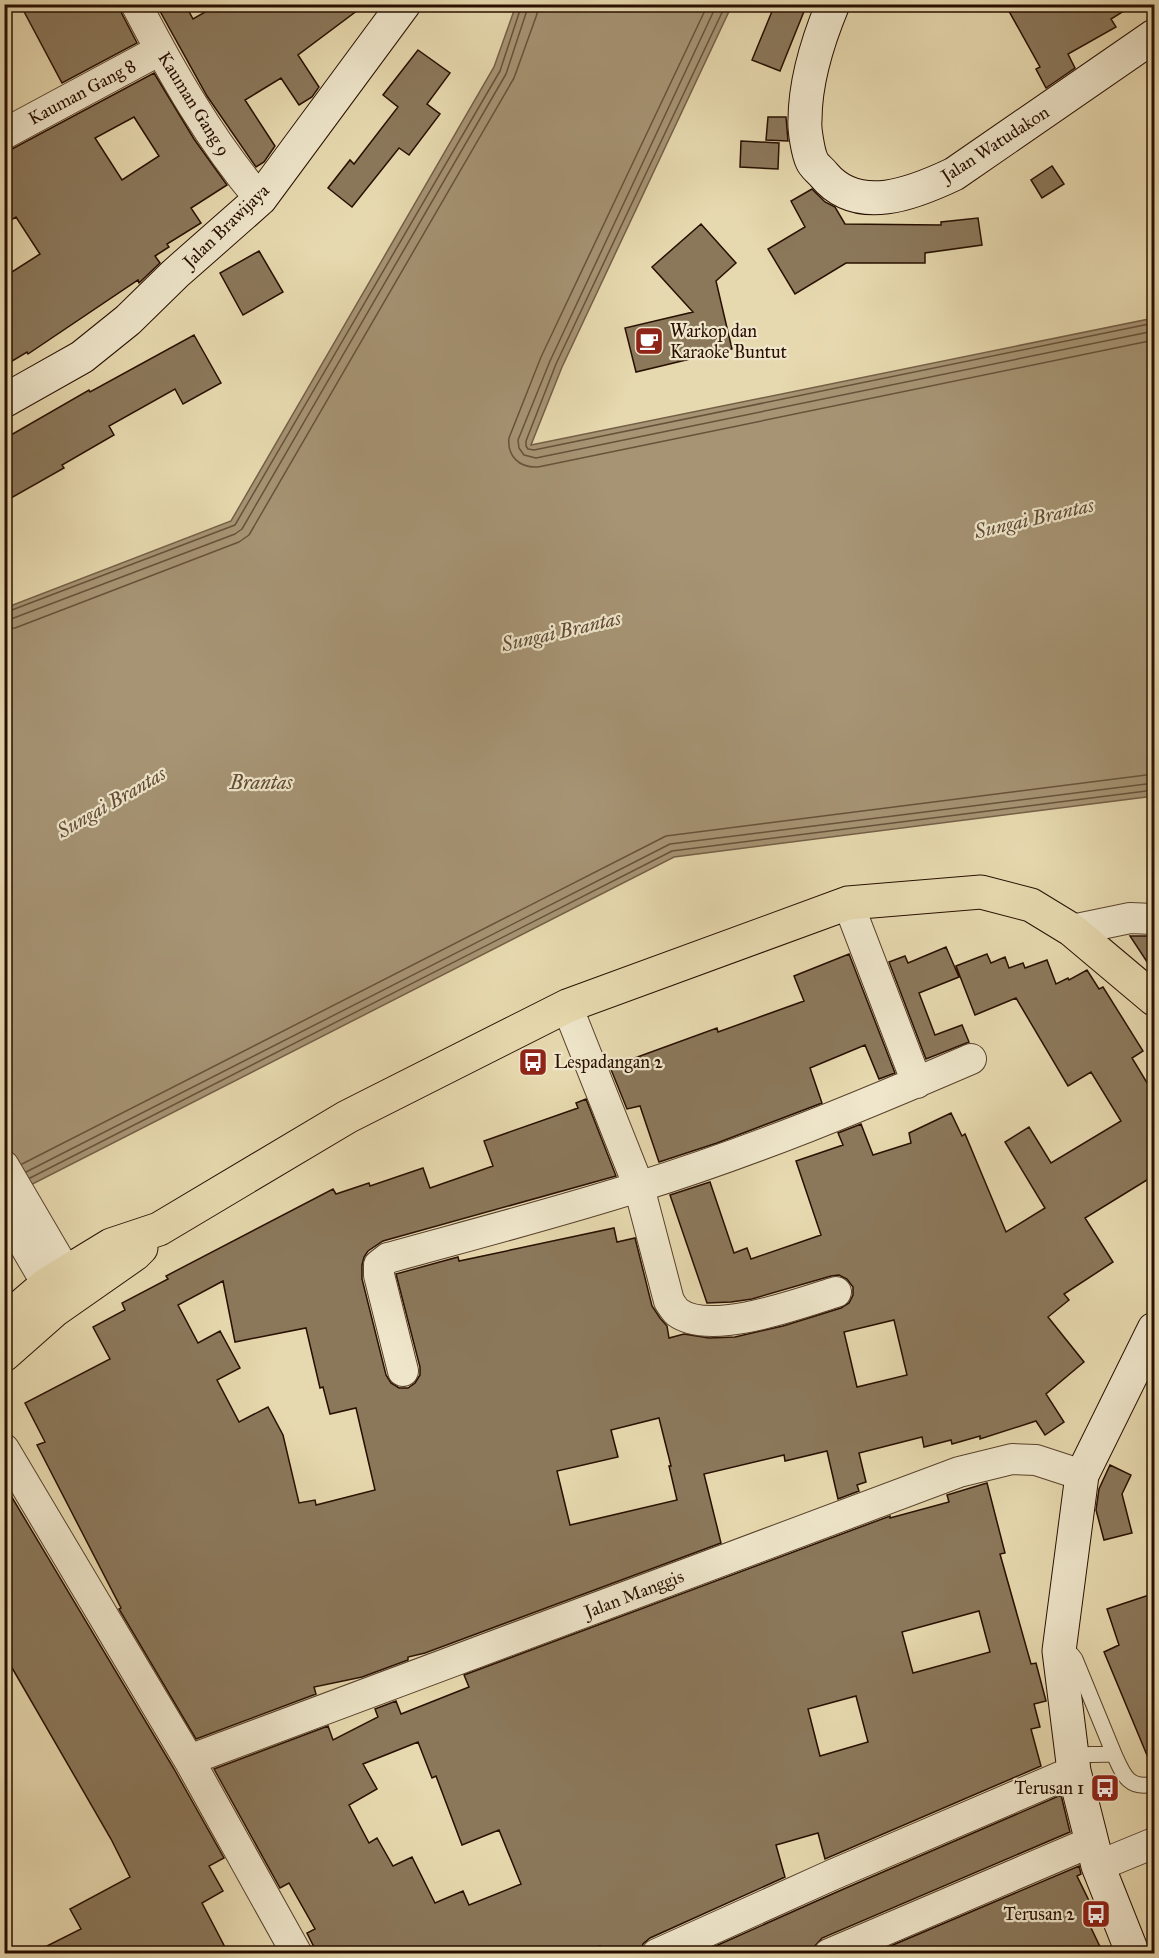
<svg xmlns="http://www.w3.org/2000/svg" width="1159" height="1958" font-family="'IM FELL Great Primer',serif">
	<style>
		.water { fill: #a69474; stroke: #745f46; stroke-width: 1.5 }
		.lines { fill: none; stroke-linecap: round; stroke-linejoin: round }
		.shore { stroke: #67523a; stroke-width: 1.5 }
		.building { fill: #8b785b; stroke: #280f00; stroke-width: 1.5; fill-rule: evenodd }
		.lane-casing { stroke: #58422c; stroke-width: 17 }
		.street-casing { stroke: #58422c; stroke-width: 32 }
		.secondary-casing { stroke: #280f00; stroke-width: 35 }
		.primary-casing { stroke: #280f00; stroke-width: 35 }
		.lane { stroke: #efe6cb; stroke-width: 15 }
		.street { stroke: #efe6cb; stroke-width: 30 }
		.secondary { stroke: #efe6cb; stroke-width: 33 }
		.primary { stroke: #e7d9af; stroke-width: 33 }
		.labels { text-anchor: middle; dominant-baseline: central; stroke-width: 4.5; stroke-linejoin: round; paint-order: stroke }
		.street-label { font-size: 18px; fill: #280f00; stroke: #efe6cb }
		.poi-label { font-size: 18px; fill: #280f00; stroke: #efe6cb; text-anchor: start }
		.water-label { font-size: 20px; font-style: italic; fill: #614b34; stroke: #efe6cb }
	</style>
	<rect width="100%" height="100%" fill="#e7d9af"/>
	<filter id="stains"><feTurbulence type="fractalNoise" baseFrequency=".00333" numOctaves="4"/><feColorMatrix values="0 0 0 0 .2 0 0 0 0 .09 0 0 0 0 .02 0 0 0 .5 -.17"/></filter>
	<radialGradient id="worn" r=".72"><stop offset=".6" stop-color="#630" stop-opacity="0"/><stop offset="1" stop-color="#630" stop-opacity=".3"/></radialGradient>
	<!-- water -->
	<path class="water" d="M516 5H732L562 367 531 445 1154 318V796L674 857 5 1198V608L231 521 494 67Z"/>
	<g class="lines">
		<!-- shore -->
		<path class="shore" d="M708 4 541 357 509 438C507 456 519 468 538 467L1154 340
			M717 4 550 361 518 440 519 448 524 455 536 458 1154 331
			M726 4 556 364 526 441V446L528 449 534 450 1154 323
			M4 613 235 525 500 71 522 4
			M4 620 11 619 235 534 242 529 506 74 529 4
			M4 629 15 628 239 542 249 535 514 78 537 14 538 4
			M22 1164 666 836 1154 774
			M26 1172 670 844 1154 783
			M30 1178 672 851 1154 790"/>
	</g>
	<!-- building -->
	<path class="building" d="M20 4H119L121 12 137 43 62 83Z
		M156 4H185L193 19 219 4H366L298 55 319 87 312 97 299 105 281 78 245 100 275 146 264 162 256 167 207 96Z
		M775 4H807L780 71 752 60Z
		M1005 4H1135L1111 19 1116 27 1068 54 1075 68 1046 88 1036 69 1040 67Z
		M418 50 450 73 427 104 440 114 409 155 399 148 352 207 328 188 350 160 354 164 398 107 383 95Z
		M154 73 194 139 227 185 191 208 201 223 167 244 169 247 155 256 160 263 139 283 138 280 28 354 27 352 4 366V277L40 254 16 217 4 224V151L12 149ZM134 117 159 156 122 180 95 138Z
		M768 117H786L788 141 766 140Z
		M741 141 779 143 778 169 740 167Z
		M1052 166 1064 184 1042 198 1031 180Z
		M812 189 825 202 835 207 845 224 941 225V222L978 218 982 245 925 253V263H846L795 294 768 249 805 227 791 201Z
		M701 224 736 263 716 281 732 349 636 372 625 328 693 312 652 267Z
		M259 251 283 292 243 315 220 273Z
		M194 335 221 383 183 404 175 389 109 426 114 435 62 465 64 468 4 502V439L89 390 90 392Z
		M1130 936H1155V974Z
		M946 947 959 977 919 993 935 1035 962 1025 969 1042 926 1059 889 962 905 956 908 963Z
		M849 954 895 1073 879 1079 865 1045 810 1068 822 1103 717 1143 659 1162 640 1106 627 1109 610 1067 717 1028 718 1032 804 1001 794 976Z
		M987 954 991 963 1005 957 1009 968 1023 963 1025 968 1047 960 1056 984 1068 978 1069 980 1087 970 1099 989 1103 987 1143 1051 1132 1058 1155 1096V1175L1085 1218 1113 1262 1064 1294 1069 1300 1048 1317 1084 1362 1046 1394 1064 1422 1045 1435 1036 1421 980 1439V1436L952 1444 951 1440 924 1447 922 1437 859 1453 866 1482 857 1485 859 1491 838 1499 827 1451 785 1461 784 1455 704 1474 721 1543 425 1653 408 1657V1660L362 1677 314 1687 316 1694 196 1739 119 1609 121 1608 37 1445 45 1442 25 1403 110 1359 93 1327 125 1310 122 1303 168 1279 166 1276 333 1189 336 1194 369 1183 370 1186 423 1168 430 1188 493 1166 484 1141 578 1108 576 1103 586 1099 616 1176 383 1241 368 1251 364 1257 362 1265V1279L386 1375 391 1383 399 1388H408L415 1383 420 1375V1367L396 1274 458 1257 459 1261 614 1228 617 1242 635 1238 652 1306 660 1318 667 1326 669 1338 684 1334 709 1338 735 1337 783 1326 841 1308 849 1303 853 1295V1287L847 1279 839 1275 831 1276 752 1299 731 1302 707 1303 670 1195 710 1182 734 1253 747 1248 751 1259 821 1235 796 1161 843 1145 838 1133 861 1124 873 1155 911 1143 909 1133 951 1113 962 1136 965 1134 1006 1232 1045 1208 1005 1142 1029 1127 1051 1163 1121 1121 1091 1072 1068 1086 1016 998 975 1015 956 966ZM223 1281 235 1342 306 1328 320 1388 323 1387 330 1414 356 1408 375 1490 316 1505 315 1500 299 1503 283 1435 268 1407 239 1422 217 1380 240 1368 220 1331 198 1343 178 1305ZM894 1320 907 1375 857 1387 844 1332ZM659 1418 671 1466H669L677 1500 570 1525 557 1471 618 1457 611 1430Z
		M1110 1465 1131 1475 1122 1494 1132 1533 1104 1540 1096 1510 1099 1489Z
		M987 1483 1005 1553 1000 1554 1031 1664 1036 1663 1046 1701 1034 1704 1040 1727 1031 1729 1041 1766 825 1859 818 1833 776 1845 785 1877 650 1938 643 1944 640 1953H603L600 1946 579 1953H317L307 1933 315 1929 289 1883 280 1888 214 1769 328 1726 333 1740 378 1717 375 1709 396 1701 401 1714 469 1687 464 1675 890 1516V1518L949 1502 947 1495ZM979 1611 990 1652 913 1673 902 1632ZM856 1696 868 1742 820 1756 808 1709ZM418 1742 432 1778 436 1776 462 1845 499 1830 521 1884 469 1905 463 1891 435 1903 412 1857 393 1866 377 1838 369 1843 349 1805 377 1789 363 1764Z
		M4 1484 174 1769 224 1858 209 1866 223 1891 202 1903 228 1953H33L81 1929 70 1909 130 1877 111 1839 4 1654Z
		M1155 1593V1772H1154L1104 1652 1119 1645 1107 1609Z
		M1061 1795 1070 1832 822 1938 814 1947 797 1953H700L839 1891Z
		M1079 1866 1081 1874 1077 1876 1093 1909 1084 1913 1103 1953H874Z"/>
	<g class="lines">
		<!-- lane casing -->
		<g class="lane-casing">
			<path id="lane" d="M1062 1652 1072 1655 1075 1659 1114 1754
				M1072 1755 1114 1754C1123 1774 1128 1790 1154 1784"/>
		</g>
		<!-- street casing -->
		<g class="street-casing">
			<path id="street" d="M136 4C172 73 210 140 260 199
				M4 134 160 50
				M848 903 917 1083
				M1072 930 1130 918 1154 919
				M567 1006 639 1187 669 1301C671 1304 674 1309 677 1312 710 1337 801 1303 836 1292
				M4 1166 66 1272
				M4 1210 47 1284
				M403 1371 379 1275V1265L388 1258C471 1235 556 1213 638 1187 751 1152 862 1106 971 1059
				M4 1449 189 1760 297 1954
				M189 1760 959 1472 1012 1459 1036 1460 1082 1475
				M1098 1866 1154 1843
				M657 1954 832 1875 1074 1771
				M829 1954 1091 1842"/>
		</g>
		<!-- secondary casing -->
		<g class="secondary-casing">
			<path id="secondary" d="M833 4C818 40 805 81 805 120 804 128 808 153 812 161 814 166 820 170 824 175 858 216 914 193 954 174L1154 36
				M4 401 82 357 128 320 175 274 260 199 404 4
				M1133 1954 1098 1866 1074 1771 1059 1651 1082 1475 1154 1329"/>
		</g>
		<!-- primary casing -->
		<g class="primary-casing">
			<path id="primary" d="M4 1321 47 1284 111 1245 159 1229 347 1117 567 1006 848 903 981 892 1031 905 1072 930 1154 999
				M4 1355 55 1310 135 1254 141 1248"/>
		</g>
		<!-- lane -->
		<use href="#lane" class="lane"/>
		<!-- street -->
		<use href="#street" class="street"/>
		<!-- secondary -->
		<use href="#secondary" class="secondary"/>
		<!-- primary -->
		<use href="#primary" class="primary"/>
	</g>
	<!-- icons -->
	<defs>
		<g id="cafe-square" transform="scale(1.5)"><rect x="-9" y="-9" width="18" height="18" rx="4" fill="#8f2418" stroke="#efe6cb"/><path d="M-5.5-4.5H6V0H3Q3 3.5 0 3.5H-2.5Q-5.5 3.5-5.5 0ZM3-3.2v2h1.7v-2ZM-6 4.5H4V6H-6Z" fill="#fff"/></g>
		<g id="bus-square" transform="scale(1.5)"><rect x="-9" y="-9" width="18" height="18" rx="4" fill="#8f2418" stroke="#efe6cb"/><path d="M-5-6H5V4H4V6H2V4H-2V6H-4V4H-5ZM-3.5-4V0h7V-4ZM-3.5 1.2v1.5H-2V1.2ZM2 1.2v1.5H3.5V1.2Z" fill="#fff"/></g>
	</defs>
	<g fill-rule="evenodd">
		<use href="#cafe-square" x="649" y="341"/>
		<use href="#bus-square" x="533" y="1062"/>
		<use href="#bus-square" x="1105" y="1788"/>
		<use href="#bus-square" x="1096" y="1914"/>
	</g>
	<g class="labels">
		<!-- street labels -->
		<g class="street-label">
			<text transform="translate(82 92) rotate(-28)">Kauman Gang 8</text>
			<text transform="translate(194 104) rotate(58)">Kauman Gang 9</text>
			<text transform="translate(995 144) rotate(-33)">Jalan Watudakon</text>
			<text transform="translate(226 226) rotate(-44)">Jalan Brawijaya</text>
			<text transform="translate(634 1594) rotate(-21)">Jalan Manggis</text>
		</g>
		<!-- poi labels -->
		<g class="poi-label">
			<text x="670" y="331">Warkop dan<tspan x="670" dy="21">Karaoke Buntut</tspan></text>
			<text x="554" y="1062">Lespadangan 2</text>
			<text x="1084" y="1788" text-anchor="end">Terusan 1</text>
			<text x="1075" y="1914" text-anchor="end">Terusan 2</text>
		</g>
		<!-- water labels -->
		<g class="water-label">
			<text transform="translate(1034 518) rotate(-13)">Sungai Brantas</text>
			<text transform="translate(561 631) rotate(-13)">Sungai Brantas</text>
			<text x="261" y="782">Brantas</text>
			<text transform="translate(111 802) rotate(-30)">Sungai Brantas</text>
		</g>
	</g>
	<!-- margin -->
	<rect width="1159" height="1958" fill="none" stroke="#e7d9af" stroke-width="24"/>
	<rect x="6" y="6" width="1147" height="1946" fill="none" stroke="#280f00" stroke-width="3"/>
	<rect x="12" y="12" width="1135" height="1934" fill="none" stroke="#280f00" stroke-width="1.5"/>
	<rect width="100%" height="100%" filter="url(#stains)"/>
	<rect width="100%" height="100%" fill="url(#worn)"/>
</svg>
